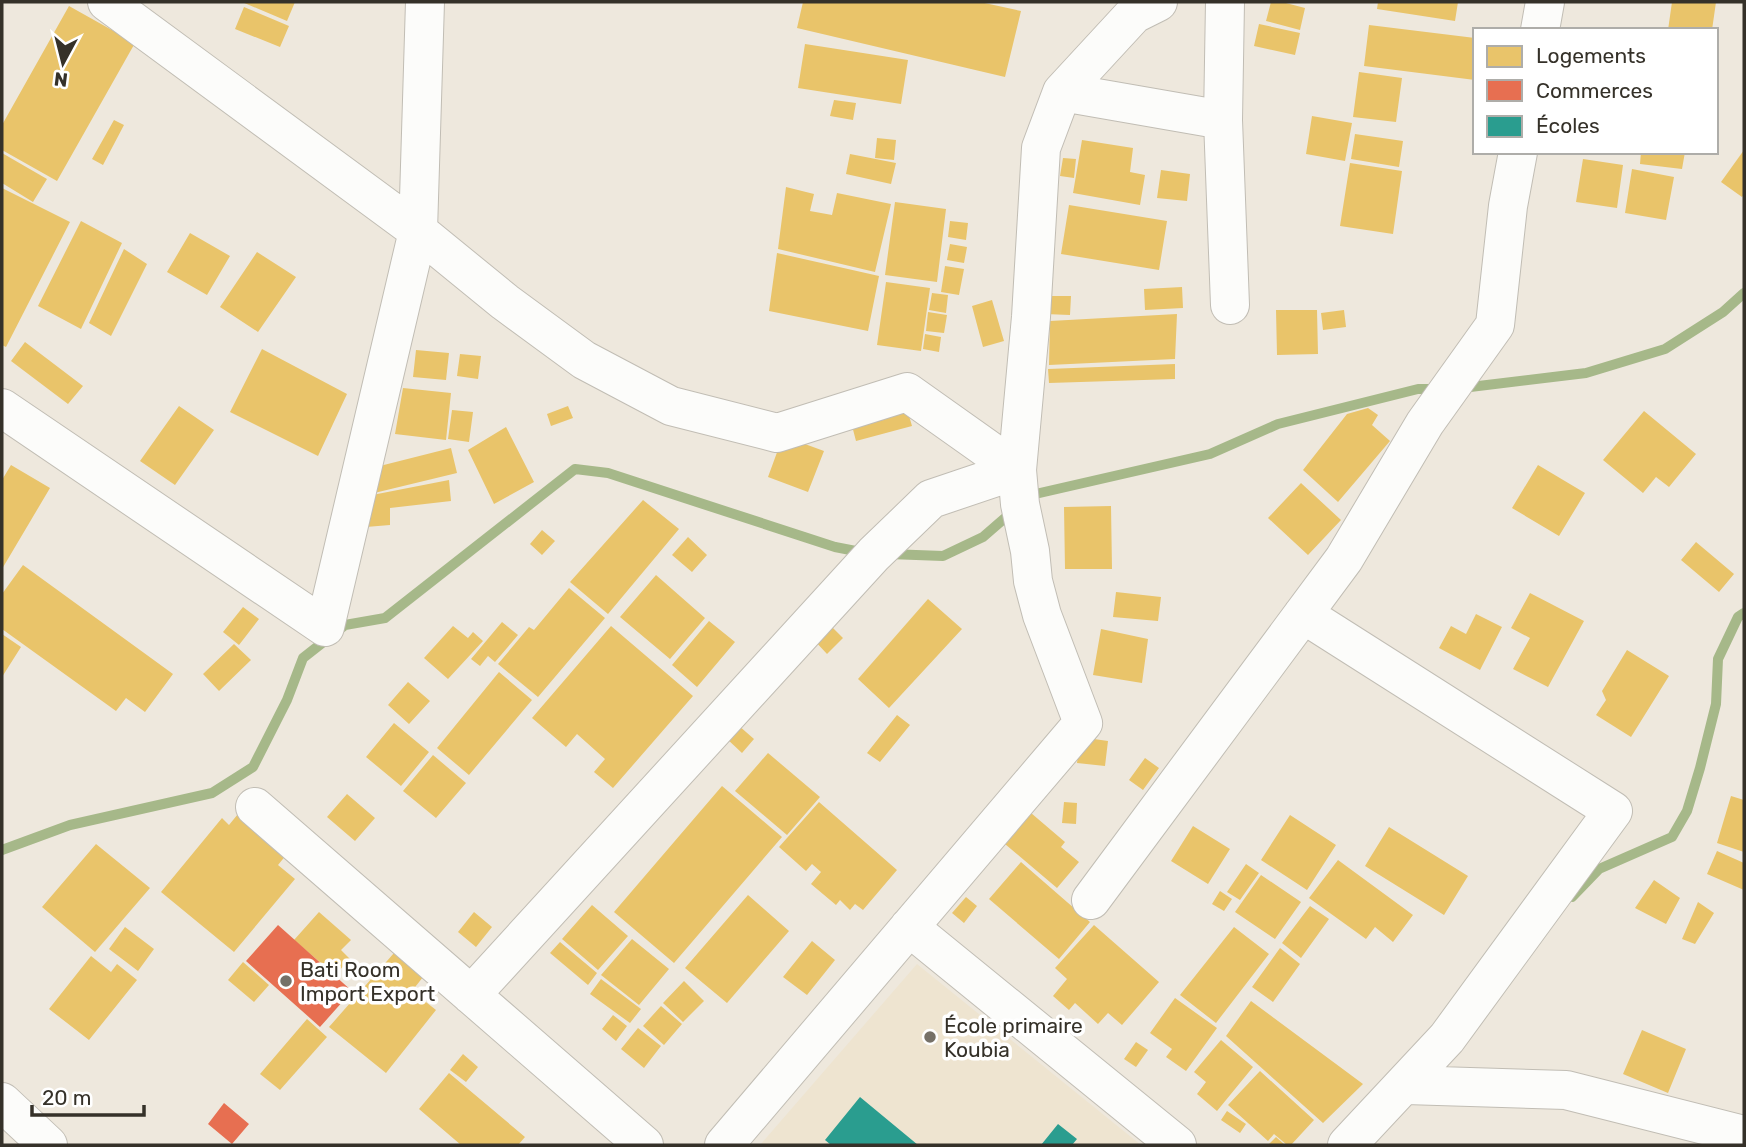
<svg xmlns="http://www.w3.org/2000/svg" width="1746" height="1147" font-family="Rubik,sans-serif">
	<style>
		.built { fill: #eee4d0 }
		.homes { fill: #e9c46a }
		.shops { fill: #e76f51 }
		.schools { fill: #2a9d8f }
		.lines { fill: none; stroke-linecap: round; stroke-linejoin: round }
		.stream { stroke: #a6b889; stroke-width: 10 }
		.minor-casing { stroke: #c1bdb4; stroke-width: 40 }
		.major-casing { stroke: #c1bdb4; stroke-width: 40 }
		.minor { stroke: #fcfcfa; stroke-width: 38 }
		.major { stroke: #fcfcfa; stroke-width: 38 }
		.poi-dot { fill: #767168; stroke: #fff; stroke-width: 2.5 }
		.labels { text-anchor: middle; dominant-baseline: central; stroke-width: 7; stroke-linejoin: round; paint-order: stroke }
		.poi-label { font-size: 21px; fill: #353129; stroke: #fff; text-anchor: start }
	</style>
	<rect width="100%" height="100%" fill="#eee8dd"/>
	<!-- built -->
	<path class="built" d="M917 964 1141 1145H760Z"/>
	<!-- homes -->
	<path class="homes" d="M242 2H295L287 21Z
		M803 2H980L1021 11 1005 77 797 28Z
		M1271 2H1282L1305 8 1300 30 1266 21Z
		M1378 2H1458L1455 21 1377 9Z
		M1672 2H1716L1712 30H1668Z
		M69 6 135 43 57 181 2 150V125Z
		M244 7 289 26 280 47 235 29Z
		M1259 24 1300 33 1295 55 1254 46Z
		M1369 25 1475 38V80L1364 66Z
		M805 44 908 60 901 104 798 88Z
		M1359 72 1402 78 1396 122 1353 117Z
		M834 100 856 103 853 120 830 116Z
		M1312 116 1352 123 1345 161 1306 154Z
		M114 120 124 125 103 165 92 159Z
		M1355 134 1403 141 1399 167 1351 159Z
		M877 138 896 140 894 160 875 158Z
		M1082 140 1133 148 1130 172 1145 175 1140 205 1073 193Z
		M1744 150V194L1742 197 1721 182Z
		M1641 152H1685L1682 169 1640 164Z
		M2 153 47 179 33 202 2 183Z
		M850 154 896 163 891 184 846 174Z
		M1063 158 1076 159 1074 178 1060 176Z
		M1583 159 1623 165 1617 208 1576 202Z
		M1350 163 1402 171 1393 234 1340 226Z
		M1632 169 1674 177 1666 220 1625 213Z
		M1161 170 1190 174 1187 201 1157 198Z
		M786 187 814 194 810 211 832 215 837 193 891 204 875 272 778 249Z
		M2 188 70 222 6 347 2 345Z
		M895 202 946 209 937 282 885 275Z
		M1069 205 1167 221 1159 270 1061 254Z
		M81 221 122 243 81 329 38 306Z
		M950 221 968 223 966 240 948 237Z
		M190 233 230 256 207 295 167 272Z
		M950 244 967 247 964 263 947 260Z
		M124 249 147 264 111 336 89 323Z
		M257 252 296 277 258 332 220 307Z
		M777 253 879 276 868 331 769 311Z
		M945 266 964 269 959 295 941 292Z
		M886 282 930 288 921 351 877 345Z
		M1182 287 1183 308 1145 310 1144 289Z
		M932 293 948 295 946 313 929 310Z
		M1046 296H1071L1070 315 1045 314Z
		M992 300 1004 341 983 347 972 306Z
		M1276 310H1317L1318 354 1277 355Z
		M1344 310 1346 327 1323 330 1321 313Z
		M928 312 947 315 944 333 926 331Z
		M1177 314 1175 359 1049 365 1050 321Z
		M925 334 941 337 939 352 923 349Z
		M25 342 83 386 68 404 11 361Z
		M262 349 347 394 318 456 230 412Z
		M416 350 449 353 446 380 413 377Z
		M460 354 481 356 478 379 457 376Z
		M1175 364V379L1049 383 1048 369Z
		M403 388 451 393 446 440 395 434Z
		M905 402 912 426 856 441 850 418Z
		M179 406 214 430 175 485 140 461Z
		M568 406 573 418 551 426 547 414Z
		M1368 408 1378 415 1372 425 1390 441 1338 502 1303 470 1347 414Z
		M452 410 473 412 469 442 448 439Z
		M1644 411 1696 454 1669 487 1656 477 1643 493 1603 460Z
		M506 427 534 482 494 504 468 450Z
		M783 436 824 451 808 492 768 477Z
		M451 448 457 473 366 495 364 470Z
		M11 465 50 488 2 569V480Z
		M1538 465 1585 493 1559 536 1512 508Z
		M449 480 451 501 390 508V525L366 527 362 497Z
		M1301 483 1341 520 1308 555 1268 518Z
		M643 500 679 529 608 614 570 582Z
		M1111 506 1112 569H1065L1064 507Z
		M542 530 555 541 542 555 530 544Z
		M688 537 707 555 692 572 672 555Z
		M1696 542 1734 574 1719 592 1681 560Z
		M23 565 173 674 145 712 126 698 116 711 2 629V594Z
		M656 575 705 618 670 659 620 617Z
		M569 588 605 618 538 697 498 664 529 627 534 630Z
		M1116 592 1161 597 1158 621 1113 617Z
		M1530 593 1584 621 1548 687 1513 669 1530 638 1511 628Z
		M928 599 962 629 889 708 858 679Z
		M243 607 259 619 239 645 223 632Z
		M1476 614 1502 627 1480 670 1439 648 1451 626 1466 634Z
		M709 621 735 642 697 687 672 665Z
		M502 622 518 635 495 662 488 656 480 666 471 659Z
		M830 625 843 638 827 654 814 640Z
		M453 626 468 638 473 632 483 641 448 679 424 658Z
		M611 626 693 696 613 788 594 772 605 759 577 734 566 747 532 718Z
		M1101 629 1148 639 1142 683 1093 675Z
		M2 634 21 647 2 677Z
		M234 644 251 660 219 691 203 674Z
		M1627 650 1669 676 1631 737 1596 715 1606 700 1602 691Z
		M499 672 532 700 469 775 437 748Z
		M408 682 430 701 409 724 388 705Z
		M897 715 910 725 880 762 867 753Z
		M394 723 429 752 401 786 366 757Z
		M738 725 754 739 742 753 726 738Z
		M1080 737 1108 741 1105 766 1077 763Z
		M768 753 820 797 787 835 735 791Z
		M433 755 466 783 436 818 403 791Z
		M1145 758 1159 768 1143 790 1129 780Z
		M722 786 782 837 674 963 614 912Z
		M347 794 375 818 355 841 327 817Z
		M1731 796 1744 800V852L1717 843Z
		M819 802 897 870 863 910 855 904 850 910 840 900 836 905 811 884 821 872 812 864 806 871 779 847Z
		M1064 802 1077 803 1076 824 1062 823Z
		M1031 813 1065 842 1061 847 1079 862 1057 888 1005 844Z
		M238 814 287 854 278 865 295 879 234 952 161 892 222 818 229 825Z
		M1290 815 1336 845 1307 890 1261 860Z
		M1193 826 1230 849 1208 884 1171 861Z
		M1389 827 1468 876 1444 915 1365 866Z
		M96 844 150 888 95 952 42 907Z
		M1717 851 1744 863V890L1707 874Z
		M1338 860 1413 915 1393 942 1375 927 1366 939 1309 898Z
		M1021 862 1090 922 1059 959 989 899Z
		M1246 864 1259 873 1240 900 1227 892Z
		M1261 875 1301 902 1275 939 1235 912Z
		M1654 880 1680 898 1666 924 1635 908Z
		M1220 891 1232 899 1224 911 1212 904Z
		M748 895 789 931 727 1003 685 968Z
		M966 897 977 906 964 923 952 913Z
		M1698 902 1714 913 1695 944 1682 939Z
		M592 905 628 936 598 970 562 939Z
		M1310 906 1329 919 1301 958 1282 943Z
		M319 912 351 940 341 950 350 959 335 975 294 940Z
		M474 912 492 927 476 947 458 932Z
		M1094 925 1159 982 1122 1025 1108 1013 1098 1024 1075 1003 1069 1010 1053 996 1067 979 1055 968Z
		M125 927 154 949 138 971 109 949Z
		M1234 927 1269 954 1216 1023 1180 995Z
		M632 939 669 969 639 1005 601 975Z
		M812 941 835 960 807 995 783 977Z
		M560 942 597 973 588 985 550 953Z
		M1280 948 1300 964 1273 1002 1252 987Z
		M394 953 423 977 412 991 436 1010 386 1073 329 1027Z
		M91 956 111 972 117 964 137 980 89 1040 49 1009Z
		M243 962 269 985 254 1002 228 980Z
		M601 979 641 1009 630 1023 590 994Z
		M684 981 704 1001 683 1022 663 1003Z
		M1175 998 1217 1028 1186 1071 1166 1057 1172 1049 1150 1033Z
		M1251 1001 1363 1084 1323 1123 1226 1036Z
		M661 1006 682 1024 664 1045 643 1026Z
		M613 1015 627 1026 616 1041 602 1029Z
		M307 1019 327 1037 280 1090 260 1074Z
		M638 1028 661 1046 644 1068 621 1049Z
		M1642 1030 1686 1049 1668 1093 1623 1074Z
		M1221 1040 1253 1067 1217 1111 1197 1094 1206 1082 1194 1072Z
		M1136 1042 1148 1050 1136 1067 1124 1059Z
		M463 1054 478 1067 466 1082 450 1070Z
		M1260 1071 1314 1120 1291 1145H1287L1274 1134 1268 1141 1228 1105Z
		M449 1073 525 1137 518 1145H461L419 1109Z
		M1227 1111 1246 1124 1240 1133 1221 1120Z
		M1276 1137 1285 1145H1268Z"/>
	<!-- shops -->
	<path class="shops" d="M278 925 352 991 320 1027 246 961Z
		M224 1103 249 1124 232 1144 208 1124Z"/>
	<!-- schools -->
	<path class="schools" d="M860 1097 918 1145H831L825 1140Z
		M1058 1124 1077 1139 1072 1145H1041Z"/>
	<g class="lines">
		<!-- stream -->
		<path class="stream" d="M1462 388 1586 373 1665 349 1723 312 1744 293
			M1027 498 1031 495 1210 454 1278 424 1418 389H1439
			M889 554 943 556 983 537 1013 511
			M2 850 70 825 212 793 253 767 287 700 303 658 345 625 385 618 575 469 608 473 835 547 866 553
			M1572 897 1599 869 1672 837 1687 811 1700 768 1716 704 1718 659 1738 617 1744 613"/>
		<!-- minor casing -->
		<g class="minor-casing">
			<path id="minor" d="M107 2 418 231 505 302 584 360 671 406 777 433 907 392 1017 470
				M1225 2 1223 120 1230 305
				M1540 30 1545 2
				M1062 92 1223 120
				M2 408 325 627 418 231 425 2
				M1303 614 1613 811 1447 1038 1347 1145
				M255 807 644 1145
				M1091 900 1344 559 1425 423 1495 325 1508 206 1518 152
				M909 927 1177 1145
				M471 995 874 554 931 499 1017 470
				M1406 1085 1566 1090 1744 1135
				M724 1145 1083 723 1042 615 1033 581 1030 551 1020 504 1017 470 1031 317 1041 148 1062 92 1134 14 1158 2"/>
		</g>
		<!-- major casing -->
		<g class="major-casing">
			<path id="major" d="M2 1102 48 1145"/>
		</g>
		<!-- minor -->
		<use href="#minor" class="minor"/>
		<!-- major -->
		<use href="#major" class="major"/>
	</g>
	<!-- markers -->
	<g class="poi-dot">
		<circle cx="286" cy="981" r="7"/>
		<circle cx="930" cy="1037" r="7"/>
	</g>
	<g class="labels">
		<!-- poi labels -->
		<g class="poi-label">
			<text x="300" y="969">Bati Room<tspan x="300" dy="24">Import Export</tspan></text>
			<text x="944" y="1025">École primaire<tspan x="944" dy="24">Koubia</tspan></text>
		</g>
	</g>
	<!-- border -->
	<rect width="1746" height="1147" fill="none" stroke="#353129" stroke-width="7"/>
	<!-- legend -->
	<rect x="1473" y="28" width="245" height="126" fill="#ffffff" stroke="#aeada9" stroke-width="2"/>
	<rect x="1487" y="46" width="35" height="21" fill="#e9c46a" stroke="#aeada9" stroke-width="2"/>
	<text x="1536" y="63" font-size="21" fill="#353129">Logements</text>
	<rect x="1487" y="80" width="35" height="21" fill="#e76f51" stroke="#aeada9" stroke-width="2"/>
	<text x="1536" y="98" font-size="21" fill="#353129">Commerces</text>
	<rect x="1487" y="116" width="35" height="21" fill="#2a9d8f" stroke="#aeada9" stroke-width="2"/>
	<text x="1536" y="133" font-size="21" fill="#353129">Écoles</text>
	<!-- north arrow -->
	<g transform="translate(63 63) rotate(187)" stroke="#ffffff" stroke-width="5" paint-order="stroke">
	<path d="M0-5L12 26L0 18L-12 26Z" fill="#353129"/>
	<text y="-10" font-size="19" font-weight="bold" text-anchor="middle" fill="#353129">N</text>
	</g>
	<!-- scale -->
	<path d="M32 1105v10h112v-10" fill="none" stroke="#353129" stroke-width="3.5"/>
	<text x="42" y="1105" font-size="21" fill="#353129" stroke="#ffffff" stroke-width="5" paint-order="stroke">20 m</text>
</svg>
